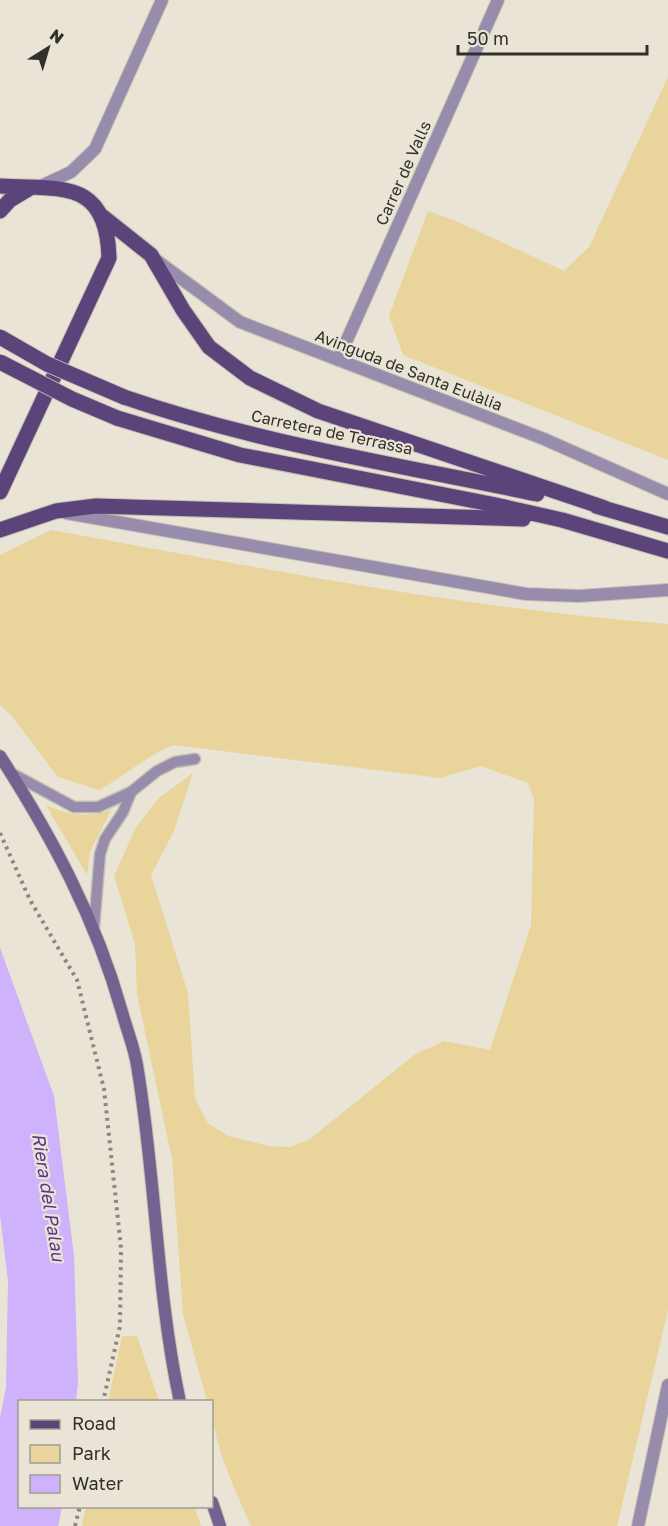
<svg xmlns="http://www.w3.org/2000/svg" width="668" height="1526" font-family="'Golos Text',sans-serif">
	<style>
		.green { fill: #e9d49b }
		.water { fill: #ceb2fb }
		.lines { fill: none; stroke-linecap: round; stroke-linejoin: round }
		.service-casing { stroke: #c4c0b3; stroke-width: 13 }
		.minor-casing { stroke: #c4c0b3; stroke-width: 14 }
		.tertiary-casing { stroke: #c4c0b3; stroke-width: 14 }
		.secondary-casing { stroke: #c4c0b3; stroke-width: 14 }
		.primary-casing { stroke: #c4c0b3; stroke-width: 17 }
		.path { stroke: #8b877d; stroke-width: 4; stroke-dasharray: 3 4.5; stroke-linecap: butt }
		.service { stroke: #978cab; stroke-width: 10 }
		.minor { stroke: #978cab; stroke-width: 12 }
		.tertiary { stroke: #978cab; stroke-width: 12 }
		.secondary { stroke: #73628f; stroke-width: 12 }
		.primary { stroke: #5a4479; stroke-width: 15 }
		.primary-bridge-casing { stroke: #c4c0b3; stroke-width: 17; stroke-linecap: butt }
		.primary-bridge { stroke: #5a4479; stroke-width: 15 }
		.labels { text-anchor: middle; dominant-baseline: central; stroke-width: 4.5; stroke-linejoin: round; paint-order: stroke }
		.street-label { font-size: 16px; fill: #32302b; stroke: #e9e4d5 }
		.water-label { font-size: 18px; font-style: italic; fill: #5c368a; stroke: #e9e4d5 }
	</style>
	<rect width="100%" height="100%" fill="#e9e4d5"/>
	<!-- green -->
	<path class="green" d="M668 77V460L403 355 389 316 428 211 456 221 564 271 589 247Z
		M51 530C255 567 461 608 668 624V1310L617 1526H251C234 1486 212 1445 212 1402L207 1401 183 1314 172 1159 137 994 135 944 114 876 136 827 159 798 193 773 174 831 151 875 188 993 195 1099 208 1123 228 1136 269 1146 290 1147 310 1139 414 1055 444 1041 490 1050 531 925 534 799 528 783 481 766 440 778 174 745C147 755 125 776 99 790L58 777 11 715 0 705V555Z
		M46 805C69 815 87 819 111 810L90 852 87 875Z
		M122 1336H137L159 1401H108Z
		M86 1506 195 1507 201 1526H82Z"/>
	<!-- water -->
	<path class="water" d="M0 948 54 1096 74 1256 78 1383 76 1401 20 1402V1506L62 1507 58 1526H0V1417L6 1388 8 1281 0 1215Z"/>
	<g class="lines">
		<!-- service casing -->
		<g class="service-casing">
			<path id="service" d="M11 773 74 807H98L131 792
				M94 927 100 854 105 839 123 812 131 792 157 771 175 762 195 759"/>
		</g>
		<!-- minor casing -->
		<g class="minor-casing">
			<path id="minor" d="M41 186 71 172 95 149 162 0
				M156 260 240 322 544 439 668 494
				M338 360 498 0"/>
		</g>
		<!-- tertiary casing -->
		<g class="tertiary-casing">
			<path id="tertiary" d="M66 513 526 594 579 596 668 590
				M638 1526 668 1385"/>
		</g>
		<!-- secondary casing -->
		<g class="secondary-casing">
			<path id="secondary" d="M0 756C52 837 96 919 122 1012 127 1030 134 1047 137 1065 156 1177 156 1290 180 1402
				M212 1502 220 1526"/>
		</g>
		<!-- primary casing -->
		<g class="primary-casing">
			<path id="primary" d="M0 186C59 190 107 177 109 258L0 492
				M0 211 10 200 30 188
				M102 216 151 255 183 310 209 347 250 378 318 411 605 508
				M124 397C258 443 399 465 537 494
				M117 418 240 455 491 504 562 520 668 551
				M596 506 668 527
				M0 530 56 511 96 506 523 519"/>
		</g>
		<!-- path -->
		<path class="path" d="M0 833 30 900 77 980 104 1089 121 1248 120 1326 103 1402
			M75 1526 80 1506"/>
		<!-- service -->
		<use href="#service" class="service"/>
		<!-- minor -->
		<use href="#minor" class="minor"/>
		<!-- tertiary -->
		<use href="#tertiary" class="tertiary"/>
		<!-- secondary -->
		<use href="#secondary" class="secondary"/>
		<!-- primary -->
		<use href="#primary" class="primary"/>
		<!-- primary-bridge casing -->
		<g class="primary-bridge-casing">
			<path id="primary-bridge" d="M0 337 47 364 124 397
				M0 362 72 399 117 418"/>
		</g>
		<!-- primary-bridge -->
		<use href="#primary-bridge" class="primary-bridge"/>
	</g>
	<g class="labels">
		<!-- street labels -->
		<g class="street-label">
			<text transform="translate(403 173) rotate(-66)">Carrer de Valls</text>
			<text transform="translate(409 370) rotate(21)">Avinguda de Santa Eulàlia</text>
			<text transform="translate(332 432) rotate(12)">Carretera de Terrassa</text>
		</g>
		<!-- water labels -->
		<g class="water-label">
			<text transform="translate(49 1197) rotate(81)">Riera del Palau</text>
		</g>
	</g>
	<!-- legend -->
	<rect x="18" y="1400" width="195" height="108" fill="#e9e4d5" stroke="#a09c91" stroke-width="1.5"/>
	<rect x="30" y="1420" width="30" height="9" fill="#5a4479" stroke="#a09c91" stroke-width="1.5"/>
	<text x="72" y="1430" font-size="18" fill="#32302b">Road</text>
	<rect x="30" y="1445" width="30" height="18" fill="#e9d49b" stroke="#a09c91" stroke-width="1.5"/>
	<text x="72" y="1460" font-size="18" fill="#32302b">Park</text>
	<rect x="30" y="1475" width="30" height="18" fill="#ceb2fb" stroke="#a09c91" stroke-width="1.5"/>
	<text x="72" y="1490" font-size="18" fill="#32302b">Water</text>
	<!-- north arrow -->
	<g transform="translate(48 48) rotate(37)" stroke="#e9e4d5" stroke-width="4.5" paint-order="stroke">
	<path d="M0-4.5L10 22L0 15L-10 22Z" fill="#32302b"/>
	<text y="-9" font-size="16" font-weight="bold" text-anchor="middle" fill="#32302b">N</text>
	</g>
	<!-- scale -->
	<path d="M458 45v9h189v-9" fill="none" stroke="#32302b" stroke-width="3"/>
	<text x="467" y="45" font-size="18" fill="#32302b" stroke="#e9e4d5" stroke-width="4.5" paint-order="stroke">50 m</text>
</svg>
